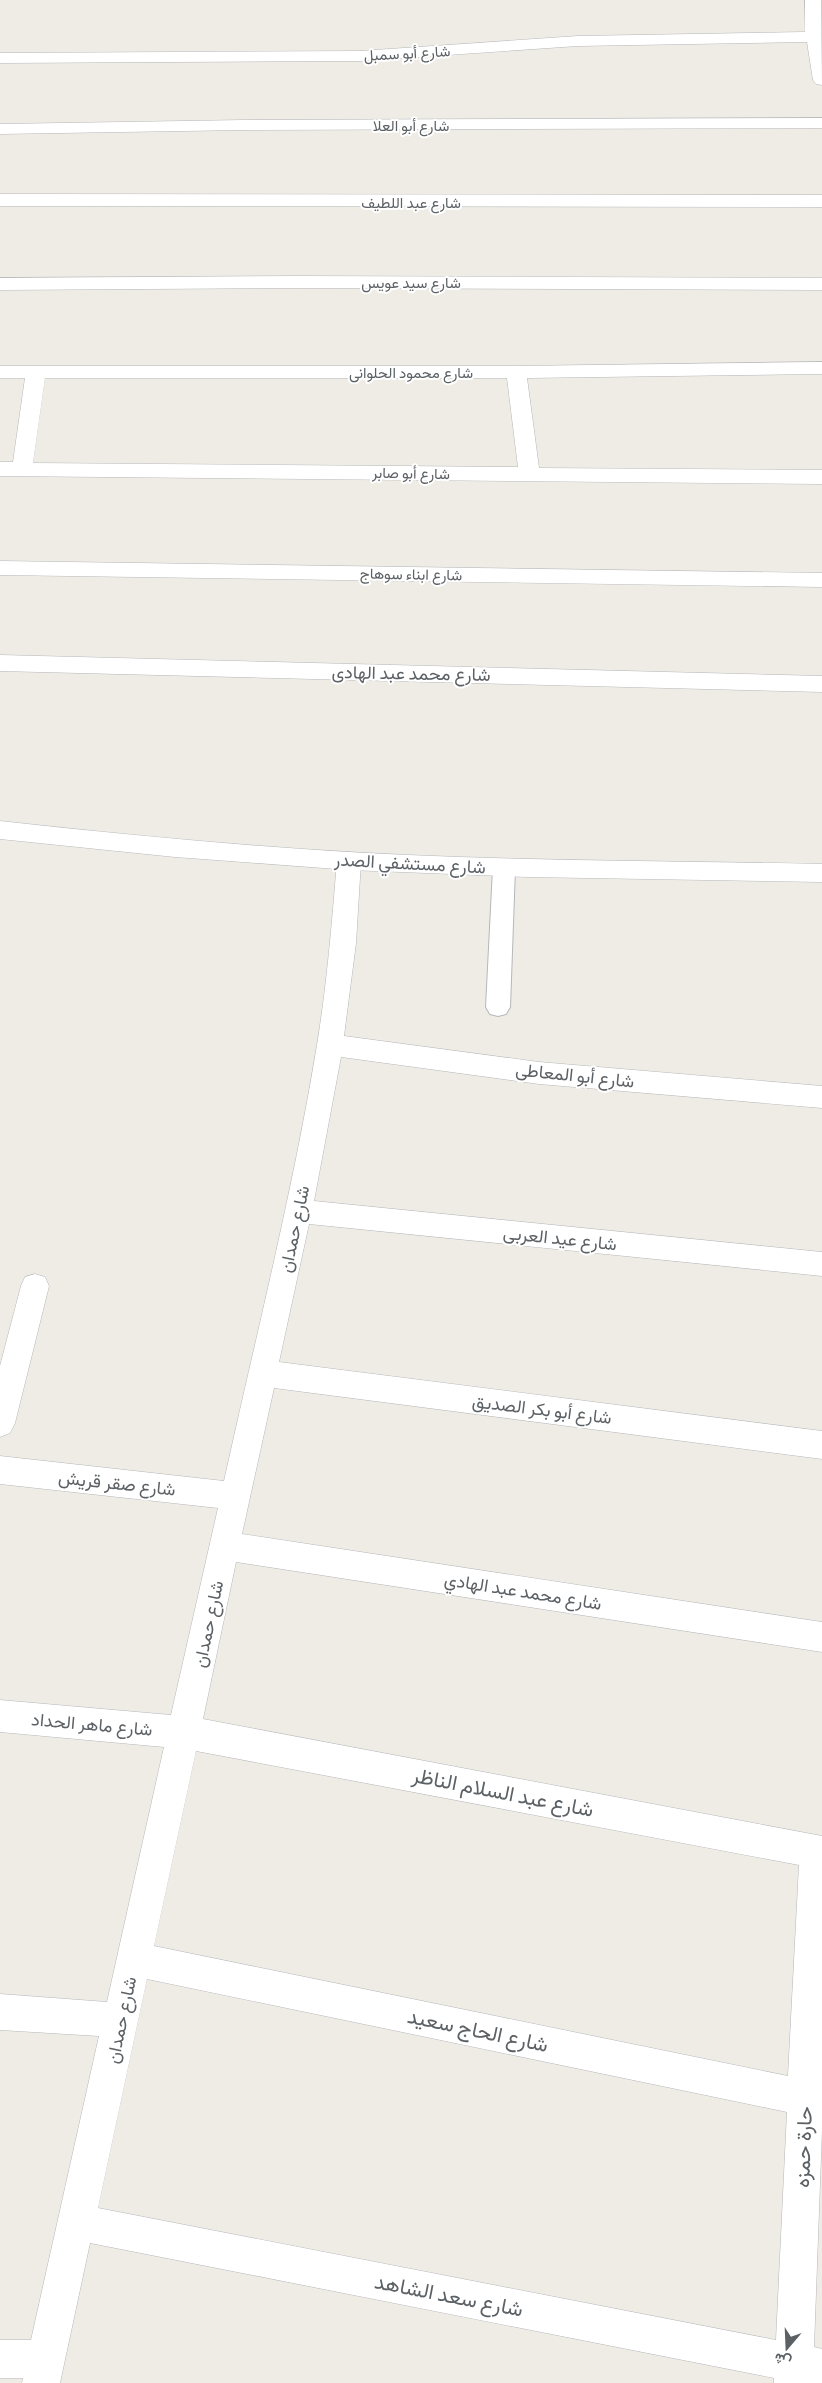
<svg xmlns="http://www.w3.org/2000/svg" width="822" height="2383" font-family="'PT Sans Narrow',Vazirmatn,sans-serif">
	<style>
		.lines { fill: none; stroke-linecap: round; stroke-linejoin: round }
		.lane-casing { stroke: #b5b7bb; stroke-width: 2 }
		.street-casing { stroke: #b5b7bb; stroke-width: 1 }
		.secondary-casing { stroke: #b6b9be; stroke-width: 1 }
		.lane { fill: #fff; fill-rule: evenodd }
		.street { fill: #fff; fill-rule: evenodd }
		.secondary { fill: #fff; fill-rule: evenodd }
		.labels { text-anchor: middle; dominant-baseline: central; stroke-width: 4; stroke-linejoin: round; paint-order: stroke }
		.far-street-label { font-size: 15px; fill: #5c6165; stroke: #fff }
		.street-label { font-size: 18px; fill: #5c6165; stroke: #fff }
		.near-street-label { font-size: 21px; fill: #5c6165; stroke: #fff }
	</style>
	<rect width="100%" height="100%" fill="#efece5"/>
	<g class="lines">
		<!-- lane casing -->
		<g class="lane-casing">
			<path id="lane" d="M504 860 512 862 515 868 510 1007 506 1014 498 1016 490 1014 486 1007 493 868 496 862Z"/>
		</g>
		<!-- street casing -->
		<g class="street-casing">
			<path id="street" d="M805 0H821L822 85 816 84 813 80 807 42 578 46 360 61 0 63V53L360 51 578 36 805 32Z
				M822 118V128L244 130 0 134V124L244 120Z
				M0 194 822 195V207L0 206Z
				M297 276 822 278V290L297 288 0 290V278Z
				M822 362V374L527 378 539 468 822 470V484L0 476V462H13L25 378H0V366H516ZM45 378H507L518 467 33 463Z
				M0 561 822 573V587L0 575Z
				M0 655 822 676V692L0 671Z
				M349 852 358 854 361 861 356 943 344 1036 539 1062 822 1086V1108L539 1084 341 1057 314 1201 822 1252V1276L309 1224 279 1362 822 1431V1459L274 1388 242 1534 822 1622V1652L236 1562 203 1719 822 1836V2130L814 2347 822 2349V2383H774V2378L90 2243 60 2383H22L23 2378H0V2340H31L99 2036 0 2030V1994L107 2002 164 1747 0 1732V1700L171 1715 218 1508 0 1484V1456L224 1481C256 1336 293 1191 317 1045 327 984 332 922 337 861L340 854ZM196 1751 799 1865 788 2076 154 1946ZM147 1979 787 2112 776 2340 98 2208Z
				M35 1274 45 1277 49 1286 15 1423 10 1433 0 1437V1366L21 1286 25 1277Z"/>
		</g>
		<!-- secondary casing -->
		<g class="secondary-casing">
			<path id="secondary" d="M0 821C136 836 272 849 408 855 546 861 684 861 822 864V882L527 877 350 870 175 857 0 839Z"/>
		</g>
		<!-- lane -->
		<use href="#lane" class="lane"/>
		<!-- street -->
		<use href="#street" class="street"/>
		<!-- secondary -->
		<use href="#secondary" class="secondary"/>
	</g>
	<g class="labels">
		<!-- far-street labels -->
		<g class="far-street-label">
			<text transform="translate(407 53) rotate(-3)">شارع أبو سمبل</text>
			<text x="411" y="125">شارع أبو العلا</text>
			<text x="411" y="202">شارع عبد اللطيف</text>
			<text x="411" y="282">شارع سيد عويس</text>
			<text x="411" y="372">شارع محمود الحلوانى</text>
			<text transform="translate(411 473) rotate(1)">شارع أبو صابر</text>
			<text transform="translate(411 574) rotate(1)">شارع ابناء سوهاج</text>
		</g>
		<!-- street labels -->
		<g class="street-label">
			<text transform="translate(411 673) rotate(1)">شارع محمد عبد الهادى</text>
			<text transform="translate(410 863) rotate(3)">شارع مستشفي الصدر</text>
			<text transform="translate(575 1075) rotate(6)">شارع أبو المعاطى</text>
			<text transform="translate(294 1229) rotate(-78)">شارع حمدان</text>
			<text transform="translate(560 1238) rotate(6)">شارع عيد العربى</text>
			<text transform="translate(542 1409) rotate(7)">شارع أبو بكر الصديق</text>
			<text transform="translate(117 1483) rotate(6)">شارع صقر قريش</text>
			<text transform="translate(523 1591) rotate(9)">شارع محمد عبد الهادي</text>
			<text transform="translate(208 1624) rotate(-78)">شارع حمدان</text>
			<text transform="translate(92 1724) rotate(5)">شارع ماهر الحداد</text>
			<text transform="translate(121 2020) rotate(-78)">شارع حمدان</text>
		</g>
		<!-- near-street labels -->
		<g class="near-street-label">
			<text transform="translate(503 1792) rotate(11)">شارع عبد السلام الناظر</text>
			<text transform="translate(478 2030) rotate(12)">شارع الحاج سعيد</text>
			<text transform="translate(803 2147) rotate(-88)">حارة حمزه</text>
			<text transform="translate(449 2295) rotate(11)">شارع سعد الشاهد</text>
		</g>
	</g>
	<!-- north arrow -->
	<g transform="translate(787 2348) rotate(199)" stroke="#ffffff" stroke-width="4" paint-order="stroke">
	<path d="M0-4L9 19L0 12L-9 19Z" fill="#5c6165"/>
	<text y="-8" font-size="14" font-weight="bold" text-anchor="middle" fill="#5c6165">ش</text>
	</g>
</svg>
